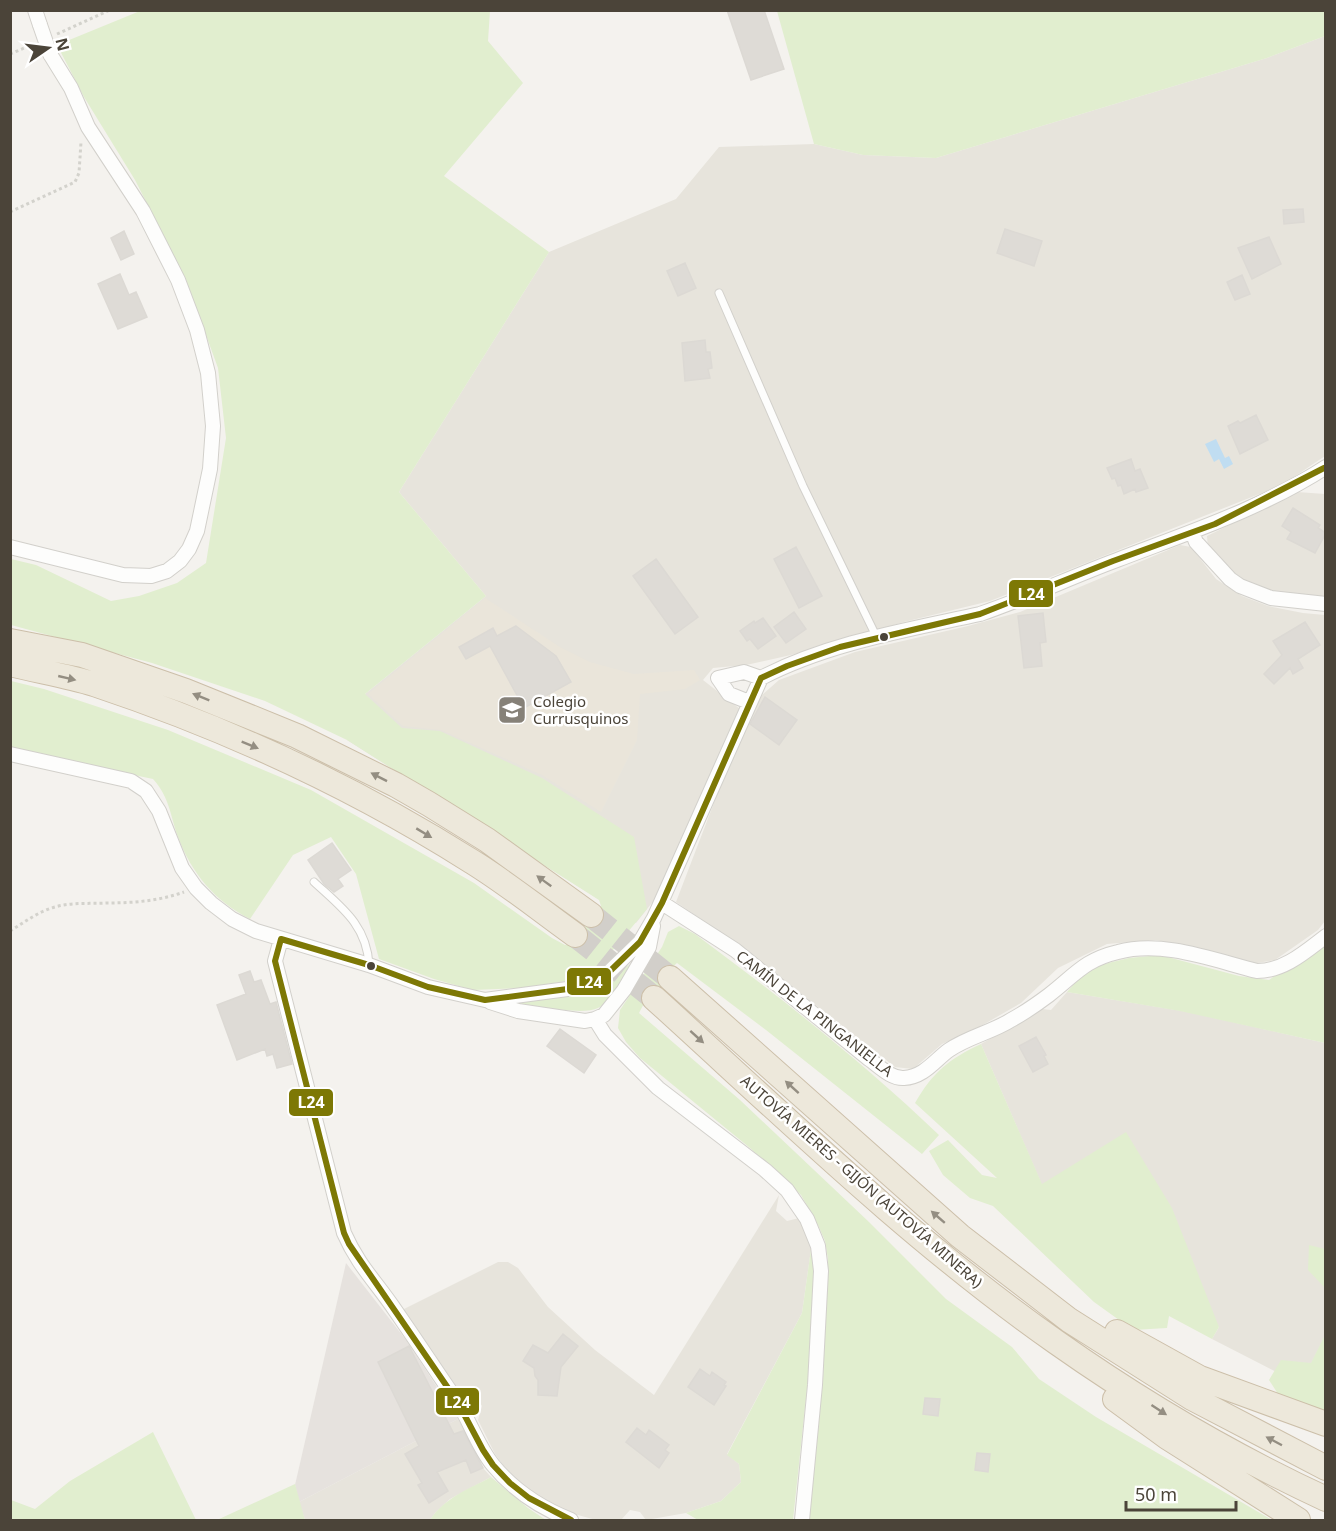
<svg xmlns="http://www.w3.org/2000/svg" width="1336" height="1531" font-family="'Noto Sans',sans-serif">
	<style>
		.residential { fill: #e7e4dc }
		.industrial { fill: #e6e2de }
		.education { fill: #eae5da }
		.green { fill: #e1eecf }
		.water { fill: #c0ddf1 }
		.building { fill: #dedbd6; stroke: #dcd9d4; stroke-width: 1.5 }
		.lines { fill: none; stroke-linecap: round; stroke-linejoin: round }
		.highway-tunnel { stroke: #d2cfca; stroke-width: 24; stroke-dasharray: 24 12; stroke-linecap: butt }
		.lane-casing { stroke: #d2d0cb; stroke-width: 9 }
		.street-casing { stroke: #d2d0cb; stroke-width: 16 }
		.highway-casing { stroke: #ccbfa9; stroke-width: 26 }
		.path { stroke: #d3d2cc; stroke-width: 3; stroke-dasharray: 3 3; stroke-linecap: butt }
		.lane { stroke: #fdfdfc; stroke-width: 7 }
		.street { stroke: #fdfdfc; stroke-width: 14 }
		.highway { stroke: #ede8db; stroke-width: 24 }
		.street-bridge-casing { stroke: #d2d0cb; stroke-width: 16; stroke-linecap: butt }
		.street-bridge { stroke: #fdfdfc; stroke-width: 14 }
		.bus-1-casing { stroke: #fff; stroke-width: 10 }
		.bus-1 { stroke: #7d7805; stroke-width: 6 }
		.oneway { fill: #948e82 }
		.bus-dot { fill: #4b4439; stroke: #fff; stroke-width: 2 }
		.labels { text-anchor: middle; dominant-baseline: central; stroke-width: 5; stroke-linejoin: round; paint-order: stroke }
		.poi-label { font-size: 15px; fill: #4b4439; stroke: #fff; text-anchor: start }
		.street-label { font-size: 15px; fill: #4b4439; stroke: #fff }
		.line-badge { stroke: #fff; stroke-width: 2 }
		.badge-label { font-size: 16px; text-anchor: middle; font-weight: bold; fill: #fff }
	</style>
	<rect width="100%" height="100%" fill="#f4f2ee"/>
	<!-- residential -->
	<path class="residential" d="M1325 36V456L1282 485 990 601 904 622 791 655 746 665 713 668 703 680 740 709 655 899 636 923 347 740 365 694 486 596 399 492 549 252 676 199 719 147 814 144 863 155 936 158 1267 58Z
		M1297 492 1325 494V598L1275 593 1239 580 1208 549 1207 536Z
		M1180 545 1191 547 1216 579 1242 596 1268 606 1303 613 1325 615V921L1318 930 1275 960 1251 964 1205 950 1156 940 1107 944 1058 968 1021 1003 974 1030 942 1044 913 1069 895 1067 740 946 676 902 745 722 762 695 779 680 855 652 968 626 1020 612Z
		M1067 992 1188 1012 1325 1043V1397L1212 1339 1219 1327 1042 1185 981 1044 1042 1009 1051 1010Z
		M779 1195 776 1211 787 1221 799 1218 812 1242 802 1313 727 1454 739 1464 741 1482 721 1501 686 1513 646 1520 640 1512 630 1510 621 1520H596L567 1512 545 1501 518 1481 506 1469 495 1454 478 1420 482 1406 477 1398 460 1396 402 1310 498 1262H508L518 1268 548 1307 595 1350 654 1395Z
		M458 1419 464 1430 468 1429 483 1468 491 1477 450 1499 435 1513 430 1520H305L299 1502Z"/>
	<!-- industrial -->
	<path class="industrial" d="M346 1263 406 1340 458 1419 299 1502 295 1485Z"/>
	<!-- education -->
	<path class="education" d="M485 598 560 647 590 662 634 674 694 670 700 680 685 689 640 694 637 740 601 812 542 775 441 730 403 726 368 694Z"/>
	<!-- green -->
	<path class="green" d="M1325 10V36L1267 58 936 158 863 155 814 144 777 11Z
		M140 11H490L488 41 523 83 444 176 549 252 399 492 486 596 365 694 402 728 440 731 542 778 634 837 647 909 592 975 560 982 521 988 473 990 434 979 379 959 356 874 331 837 293 855 250 919C215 901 192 874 178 837 170 815 170 798 153 779L11 749V681L44 689 168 730 311 790 474 883 552 938 565 945 572 944 601 906 599 900 347 740 265 701 152 663 11 625V559L36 565 111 601 139 596 177 583 206 563 226 438 218 368 186 280 135 180 84 97 57 45Z
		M679 926 695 934C780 997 863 1062 939 1135L922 1154 766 1030 677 963 667 972 661 987 650 992 639 1013 740 1100 869 1222 946 1299 1012 1347 1039 1379 1096 1417 1272 1520H809L814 1445 823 1381 828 1259 825 1241 818 1225 801 1195 750 1148 640 1058 626 1042 618 1028 620 1010 662 947 668 932Z
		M1325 941V1043L1180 1011 1067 992 1083 974 1100 965 1129 958 1160 955 1239 976 1269 980Z
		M630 964C624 980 615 1000 598 1008 582 1016 533 1005 514 1003 539 999 568 999 592 990 606 984 618 974 630 964Z
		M981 1044 1042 1184 1126 1132 1172 1208 1219 1327 1212 1339 1169 1316 1167 1328 1133 1330 1094 1302 993 1206 970 1198 943 1175 929 1151 948 1140 982 1175 997 1178 915 1103C933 1072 949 1059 981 1044Z
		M812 1242 815 1252 813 1333 793 1520H698L686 1513 721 1501 741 1482 739 1464 727 1455 802 1313Z
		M1309 1245 1325 1249V1288L1308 1270Z
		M1325 1335V1411L1278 1394 1269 1380 1281 1360 1311 1363Z
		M153 1432 196 1520H11V1500L35 1509 70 1481Z
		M491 1477 528 1508 546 1520H430C444 1498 469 1489 491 1477Z
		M295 1484 305 1520H217Z"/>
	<!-- water -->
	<path class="water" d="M1216 439 1225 458 1229 456 1233 464 1224 469 1219 459 1214 462 1205 444Z"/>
	<!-- building -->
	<path class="building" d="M727 10H764L784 69 751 80Z
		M1303 209 1304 222 1284 224 1283 210Z
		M1005 229 1042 241 1034 266 997 253Z
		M124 231 134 254 121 260 111 238Z
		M1269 237 1281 264 1252 279 1238 248Z
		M685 263 696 288 678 296 667 271Z
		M120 274 129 295 136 292 147 317 118 329 98 284Z
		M1242 275 1250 294 1235 300 1227 282Z
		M705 340 706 352H710L712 368 708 369 710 378 685 381 682 343Z
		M1256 415 1268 440 1240 454 1228 426 1238 421 1240 423Z
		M1131 459 1135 471 1140 469 1148 488 1136 492 1135 489 1124 494 1121 485 1118 486 1115 478 1112 479 1107 468Z
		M1293 508 1320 525 1318 528 1326 533 1315 553 1287 539 1291 532 1282 526Z
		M796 547 822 596 799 608 774 559Z
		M656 559 698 617 675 634 633 576Z
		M794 612 806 629 786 643 774 627Z
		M1043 613 1046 642 1040 643 1042 666 1024 668 1018 616Z
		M763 618 776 636 758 649 750 639 747 641 740 631 754 621 755 623Z
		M1305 622 1320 645 1298 659 1303 668 1293 674 1290 668 1274 684 1264 674 1282 655 1273 641Z
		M516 626 556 656 571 682 524 708 490 646 466 659 459 647 493 628 497 636Z
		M765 697 797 720 779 745 750 724Z
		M332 843 351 870 338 879 343 886 334 892 324 884 308 860Z
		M250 971 254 982 261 980 270 1004 276 1002 292 1064 277 1068 273 1054 267 1056 265 1049 237 1060 217 1005 246 994 239 975Z
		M560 1029 596 1055 584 1073 547 1046Z
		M1036 1037 1046 1055 1044 1056 1048 1064 1033 1072 1019 1046Z
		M563 1334 578 1346 561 1367 557 1396 538 1395V1380L535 1376 534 1368 523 1361 533 1345 548 1353Z
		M409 1346 454 1434 463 1431 483 1468 471 1473 466 1460 437 1472 448 1491 429 1503 418 1485 422 1483 405 1454 419 1446 378 1362Z
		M700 1369 710 1376 712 1372 726 1382 724 1385 726 1386 714 1405 688 1387Z
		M925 1398 940 1399 938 1416 923 1414Z
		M637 1428 646 1435 649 1430 669 1445 665 1450 669 1453 659 1468 626 1442Z
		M977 1453 990 1454 988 1472 975 1470Z"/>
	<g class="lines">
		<!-- highway-tunnel -->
		<path class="highway-tunnel" d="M591 915 670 978
			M575 935 654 998"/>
		<!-- lane casing -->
		<g class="lane-casing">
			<path id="lane" d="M719 293 803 486 877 638
				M314 882C341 907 367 925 369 965"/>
		</g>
		<!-- street casing -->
		<g class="street-casing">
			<path id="street" d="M35 10 40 25
				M1192 532 1196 542 1230 579 1240 586 1271 598 1326 604
				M10 547 123 575 151 576 167 571 180 561 189 549 197 531 210 469 213 426 208 373 197 330 178 280 143 211 88 127 71 88 50 54
				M749 702 729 694 718 678 744 672 761 678
				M10 754 131 781 146 791 159 811 182 868 196 888 211 903 232 919 256 931 369 965 428 987 485 1000 575 988 607 974 640 942 654 918 761 678C828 643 907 630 980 614 1027 598 1071 577 1117 560 1187 533 1261 509 1326 467
				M662 903 735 950 869 1059C879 1066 891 1079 904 1078 924 1077 935 1060 949 1050 968 1037 992 1032 1011 1020 1024 1013 1037 1004 1049 995 1075 975 1084 960 1118 952 1163 940 1213 960 1257 971 1284 971 1305 952 1326 936
				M281 939 275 961 344 1233C358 1265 376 1282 395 1310 416 1340 436 1371 457 1401 470 1421 478 1447 493 1465 514 1491 541 1508 571 1520
				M490 1002 518 1011 585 1021 595 1019 604 1015 624 990 649 947 653 926
				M595 1019 605 1035 658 1088 765 1170 787 1190 807 1219 818 1246 821 1271 815 1385 802 1520"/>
		</g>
		<!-- highway casing -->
		<g class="highway-casing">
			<path id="highway" d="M10 641 82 655 186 691 297 736 396 785 429 804 487 840 591 915
				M10 664C38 671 67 676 94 684 226 728 354 787 471 861 507 883 540 910 575 935
				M670 978 960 1236 1069 1320 1192 1398 1326 1468
				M654 998C784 1116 912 1241 1056 1342 1141 1402 1231 1455 1326 1499
				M1117 1332 1200 1378 1326 1424
				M1115 1399 1167 1437 1298 1520"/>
		</g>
		<!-- path -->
		<path class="path" d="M57 34 110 10
			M10 54 34 44
			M10 212 75 182 79 173 81 142
			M10 931C25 922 39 911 55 907 72 902 89 904 106 903 133 903 159 901 184 892"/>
		<!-- lane -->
		<use href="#lane" class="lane"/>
		<!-- street -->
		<use href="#street" class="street"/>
		<!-- highway -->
		<use href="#highway" class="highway"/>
		<!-- street-bridge casing -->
		<g class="street-bridge-casing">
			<path id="street-bridge" d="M40 25 50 54"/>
		</g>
		<!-- street-bridge -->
		<use href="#street-bridge" class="street-bridge"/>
		<!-- bus-1 casing -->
		<g class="bus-1-casing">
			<path id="bus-1" d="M281 939 369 965 428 987 485 1000 575 988 607 974 640 942 662 903 761 678 787 666 840 647 980 614 1113 561 1215 524 1324 468
				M281 939 275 961 344 1233 349 1244 457 1401 483 1450 493 1465 510 1483 529 1498 571 1520"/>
		</g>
		<!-- bus-1 -->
		<use href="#bus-1" class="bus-1"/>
	</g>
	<!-- one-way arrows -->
	<defs><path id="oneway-solid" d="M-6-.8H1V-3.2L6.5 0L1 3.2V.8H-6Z" transform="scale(1.5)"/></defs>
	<g class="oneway">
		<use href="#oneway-solid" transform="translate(67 678) rotate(13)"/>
		<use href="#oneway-solid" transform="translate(201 697) rotate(-158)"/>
		<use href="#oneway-solid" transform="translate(250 745) rotate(22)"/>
		<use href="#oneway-solid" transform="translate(379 777) rotate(-153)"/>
		<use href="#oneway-solid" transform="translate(424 833) rotate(31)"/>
		<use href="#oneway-solid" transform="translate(544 881) rotate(-144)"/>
		<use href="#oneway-solid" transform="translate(697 1037) rotate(42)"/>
		<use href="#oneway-solid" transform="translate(792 1087) rotate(-138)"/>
		<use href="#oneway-solid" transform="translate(938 1217) rotate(-139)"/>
		<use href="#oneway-solid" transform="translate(1159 1410) rotate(33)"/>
		<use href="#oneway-solid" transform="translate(1274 1441) rotate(-152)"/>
	</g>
	<!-- icons -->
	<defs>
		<g id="school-square" transform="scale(1.5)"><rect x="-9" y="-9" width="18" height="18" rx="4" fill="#868178" stroke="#fff"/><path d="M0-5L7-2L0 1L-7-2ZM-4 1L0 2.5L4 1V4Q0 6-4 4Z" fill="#fff"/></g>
	</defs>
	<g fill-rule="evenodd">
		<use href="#school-square" x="512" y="710"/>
	</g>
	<!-- markers -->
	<g class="bus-dot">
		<circle cx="884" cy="637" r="5"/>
		<circle cx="371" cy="966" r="5"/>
	</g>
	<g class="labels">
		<!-- poi labels -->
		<g class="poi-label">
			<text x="533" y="701">Colegio<tspan x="533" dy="17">Currusquinos</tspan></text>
		</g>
		<!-- street labels -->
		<g class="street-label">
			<text transform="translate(815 1013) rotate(38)">CAMÍN DE LA PINGANIELLA</text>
			<text transform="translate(862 1181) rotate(41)">AUTOVÍA MIERES - GIJÓN (AUTOVÍA MINERA)</text>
		</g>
	</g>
	<g class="line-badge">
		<rect x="1008" y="579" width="46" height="29" rx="6" fill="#7d7805"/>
		<rect x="566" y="967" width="46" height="29" rx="6" fill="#7d7805"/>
		<rect x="288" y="1088" width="46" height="29" rx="6" fill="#7d7805"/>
		<rect x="435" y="1387" width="45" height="29" rx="6" fill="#7d7805"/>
	</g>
	<g class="badge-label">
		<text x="1031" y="600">L24</text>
		<text x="589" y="988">L24</text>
		<text x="311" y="1108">L24</text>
		<text x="457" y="1408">L24</text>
	</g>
	<!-- border -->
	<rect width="1336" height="1531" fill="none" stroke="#4b4439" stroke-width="24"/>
	<!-- north arrow -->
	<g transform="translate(48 48) rotate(76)" stroke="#ffffff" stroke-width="4.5" paint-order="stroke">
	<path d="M0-4.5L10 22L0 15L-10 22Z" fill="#4b4439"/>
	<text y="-9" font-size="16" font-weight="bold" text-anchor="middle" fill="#4b4439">N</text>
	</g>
	<!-- scale -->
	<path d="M1126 1501v9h110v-9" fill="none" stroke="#4b4439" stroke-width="3"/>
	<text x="1135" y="1501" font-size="18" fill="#4b4439" stroke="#ffffff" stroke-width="4.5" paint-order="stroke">50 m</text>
</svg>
